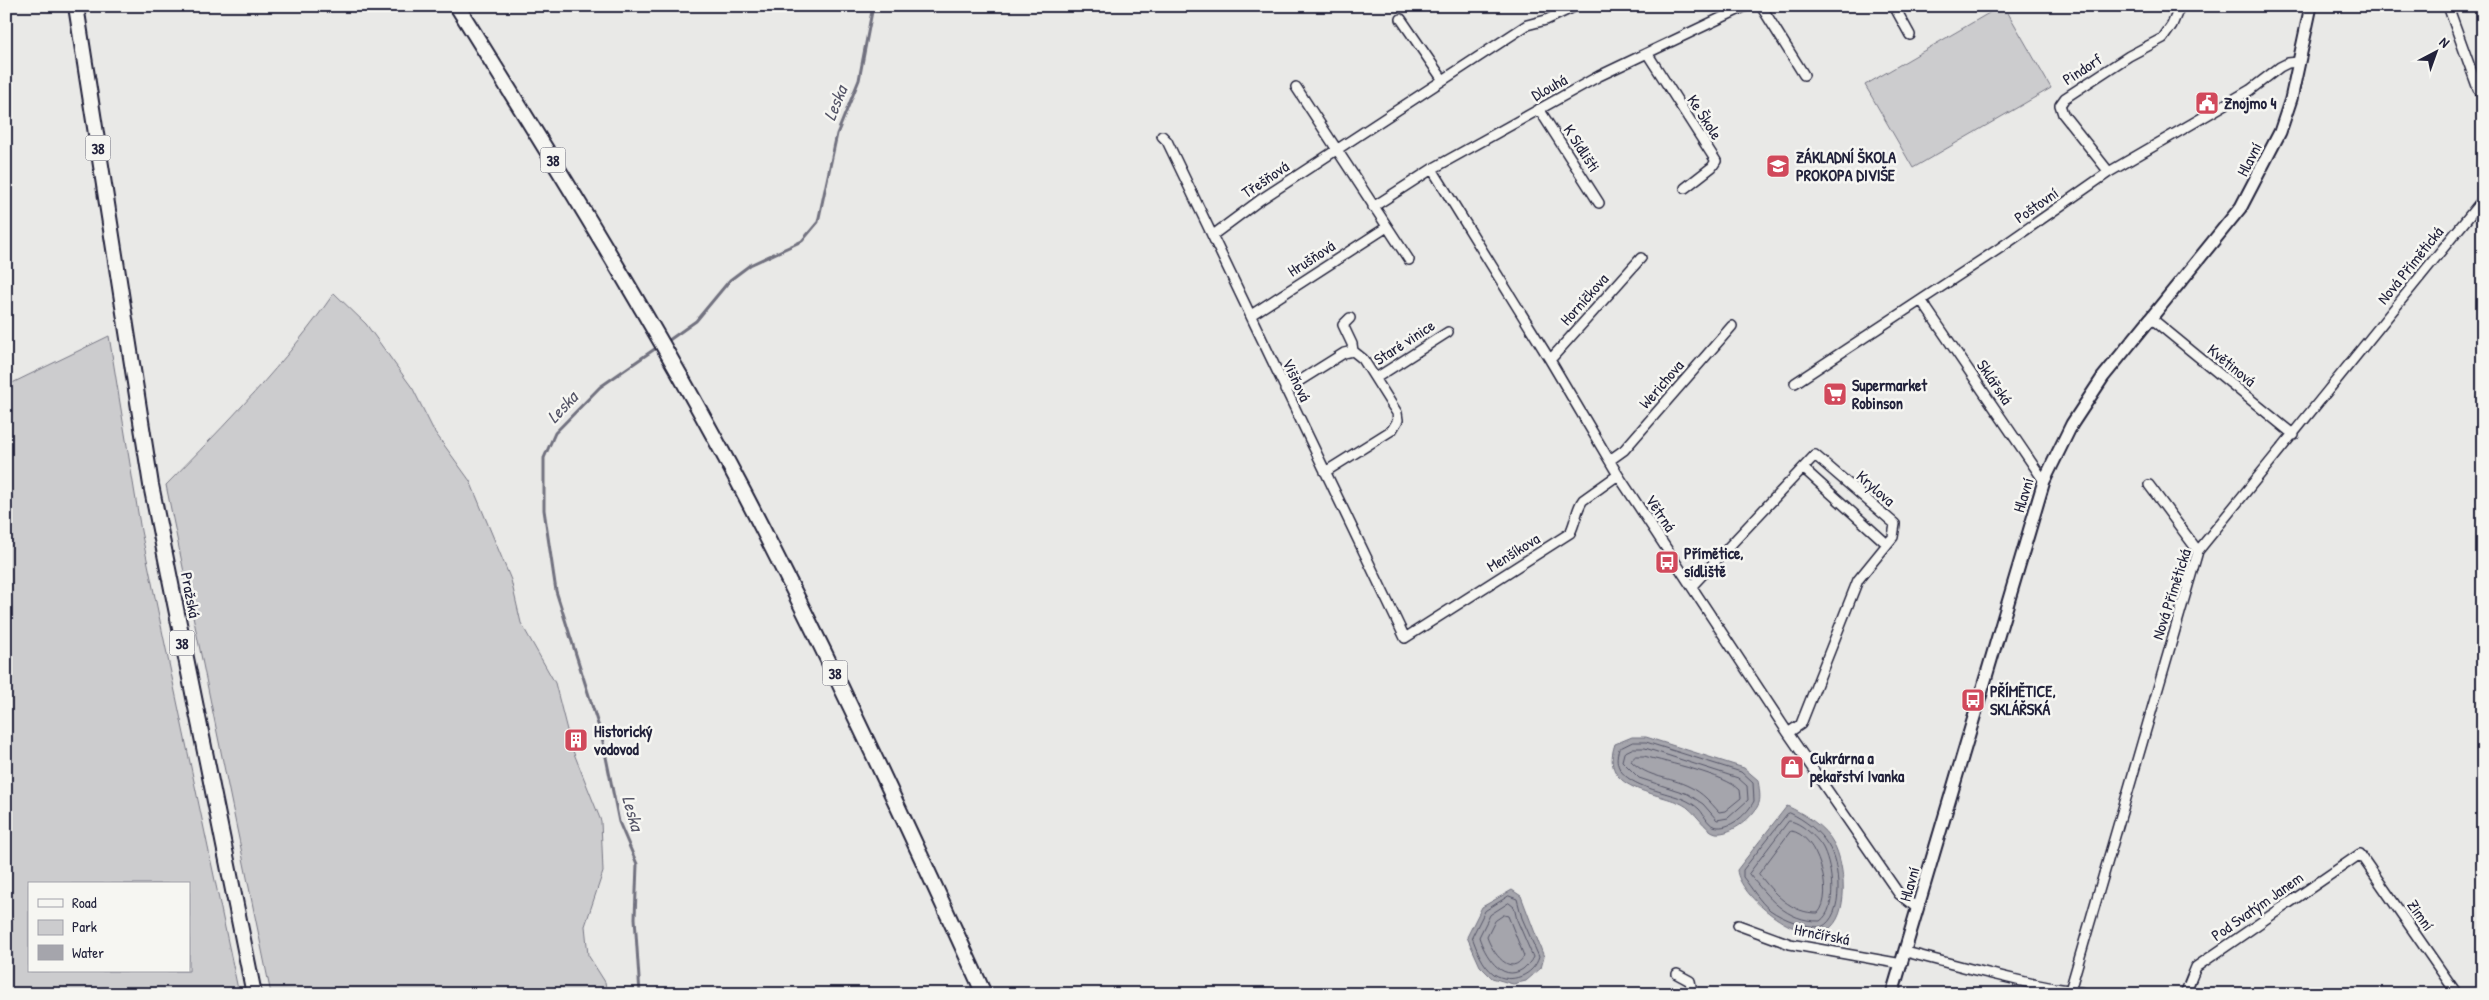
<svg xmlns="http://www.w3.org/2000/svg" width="2489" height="1000" font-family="'Patrick Hand',sans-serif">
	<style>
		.green { fill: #ccccce; stroke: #777784; fill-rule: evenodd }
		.water { fill: #a5a5ac; stroke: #71717f }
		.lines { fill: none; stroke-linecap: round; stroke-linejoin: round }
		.shore { stroke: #565668; stroke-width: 1 }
		.stream { stroke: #71717f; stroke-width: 3 }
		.street-casing { stroke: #22223b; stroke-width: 12 }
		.secondary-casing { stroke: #22223b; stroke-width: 15 }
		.primary-casing { stroke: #22223b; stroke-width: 18 }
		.street { stroke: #f6f6f2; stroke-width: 9 }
		.secondary { stroke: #f6f6f2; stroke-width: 11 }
		.primary { stroke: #f6f6f2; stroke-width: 14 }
		.labels { text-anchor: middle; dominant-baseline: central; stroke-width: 5; stroke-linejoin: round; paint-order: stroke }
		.shield { fill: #f6f6f2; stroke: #626272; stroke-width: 1 }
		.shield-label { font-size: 15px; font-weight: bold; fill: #22223b }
		.street-label { font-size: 16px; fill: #22223b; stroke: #f6f6f2 }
		.poi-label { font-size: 16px; font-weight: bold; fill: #22223b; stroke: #f6f6f2; text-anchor: start }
		.water-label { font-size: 18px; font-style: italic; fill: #565668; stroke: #f6f6f2 }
	</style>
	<rect width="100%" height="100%" fill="#e9e9e7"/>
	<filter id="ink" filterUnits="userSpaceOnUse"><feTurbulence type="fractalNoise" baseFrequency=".02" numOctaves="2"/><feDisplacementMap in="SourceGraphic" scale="10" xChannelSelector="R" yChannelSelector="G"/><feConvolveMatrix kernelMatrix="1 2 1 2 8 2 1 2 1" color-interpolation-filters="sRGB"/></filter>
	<g filter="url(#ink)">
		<!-- green -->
		<path class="green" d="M2001 6H2004L2051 88 1913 168 1865 85Z
			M334 293 366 324 413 389 434 431 470 481 511 580 521 623 555 683 571 746 601 821 603 872 585 926 588 955 605 982 607 994H271L166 485C226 424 286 363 334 293Z
			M109 336 141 531 239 994H6V386ZM29 884H189V971H29Z"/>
		<!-- water -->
		<path class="water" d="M1632 737H1646L1744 768 1758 780C1759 787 1761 797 1759 803 1754 817 1731 835 1716 833 1705 831 1695 810 1682 804 1654 791 1599 790 1615 744Z
			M1787 806C1804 814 1825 826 1834 844 1845 864 1850 917 1827 930 1799 945 1739 896 1737 870Z
			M1512 890 1521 896 1544 957 1541 968 1526 981 1513 984 1492 978 1480 966 1467 937 1482 907Z"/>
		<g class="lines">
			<!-- shore -->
			<path class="shore" d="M1633 742H1646L1741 772 1753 783 1754 801C1748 813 1732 828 1718 827 1708 827 1705 815 1699 809 1695 805 1688 801 1683 799 1661 790 1606 784 1619 749Z
				M1634 748H1645L1738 778 1747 786 1748 800 1728 818 1717 820 1703 804 1688 794 1639 778 1622 761 1624 753Z
				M1636 756H1644C1668 763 1724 774 1740 790L1741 798 1725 811 1719 812C1710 802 1703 793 1690 787 1669 776 1649 779 1631 761Z
				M1790 813C1805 820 1819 831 1828 845 1840 863 1845 917 1821 927 1805 927 1784 920 1770 910 1760 902 1751 887 1743 877V870L1787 814Z
				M1789 821C1800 821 1820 840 1824 850 1832 867 1838 909 1820 921 1786 922 1768 897 1749 874Z
				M1791 831C1817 833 1835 895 1818 913 1792 914 1773 893 1759 874Z
				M1509 896 1517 899 1522 918 1539 957C1534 975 1511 985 1494 974 1482 965 1477 950 1472 937L1485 911Z
				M1509 903 1514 907 1517 920 1533 957C1531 962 1527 965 1523 969 1501 984 1484 953 1479 937L1490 915Z
				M1504 915 1508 916 1524 956C1511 979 1492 952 1487 937L1495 921Z"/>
			<!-- stream -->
			<path class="stream" d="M665 343 696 321 730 280 750 265 802 241 818 222 837 134 859 80 873 6
				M640 994 635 918 637 864 619 822 602 737 556 591 544 510V458L555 433 600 387 659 346"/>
			<!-- street casing -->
			<g class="street-casing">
				<path id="street" d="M1761 6 1804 75
					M1894 6 1910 35
					M2448 6 2478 89 2483 95
					M1401 19 1443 80
					M1647 53 1716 161 1712 167 1685 188
					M1296 87 1409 260
					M1539 109 1599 203
					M1162 136 1167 141 1405 638 1570 533C1576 522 1576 509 1583 500L1618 475
					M1432 169 1550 360 1618 475 1788 733 1899 894 1918 909
					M2109 172 2063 114 2060 105 2065 98 2129 56 2163 38 2172 25 2180 6
					M1373 207 1432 169 1599 76 1746 6
					M1213 235 1260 200 1527 25 1546 20 1576 6
					M1921 300 2044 481
					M1251 315 1387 227
					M1350 318 1343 325 1352 344 1353 351
					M2151 318 2294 435
					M1550 360 1641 258
					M1376 378 1448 332
					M1795 383 2000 248 2109 172 2250 90 2280 67 2288 63 2298 62
					M1285 390 1344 353 1353 351 1363 359 1397 413 1398 420 1392 430 1325 472
					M1610 460 1624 450 1732 326
					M1803 468 1887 544
					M2149 485 2198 551
					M1692 586 1815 455 1895 524 1893 537 1858 580 1801 724 1788 733
					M1738 925 1790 944 1902 964
					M1906 952C1950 964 1994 975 2038 985 2055 989 2070 989 2087 994
					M1677 974 1690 981 1691 986 1689 994
					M2069 994 2198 551 2483 199
					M2185 994 2196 967 2360 854 2457 994"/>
			</g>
			<!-- secondary casing -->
			<g class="secondary-casing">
				<path id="secondary" d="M1892 994 2044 481 2072 424 2103 377 2241 207 2280 132 2291 99 2311 6"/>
			</g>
			<!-- primary casing -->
			<g class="primary-casing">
				<path id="primary" d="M76 6 151 485 254 994
					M457 6C557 166 656 325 743 491 829 656 907 825 984 994"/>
			</g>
			<!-- street -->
			<use href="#street" class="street"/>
			<!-- secondary -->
			<use href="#secondary" class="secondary"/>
			<!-- primary -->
			<use href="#primary" class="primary"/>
		</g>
	</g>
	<!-- icons -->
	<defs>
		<g id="civic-square" transform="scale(1.25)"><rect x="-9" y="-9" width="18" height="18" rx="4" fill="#d1495b" stroke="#f6f6f2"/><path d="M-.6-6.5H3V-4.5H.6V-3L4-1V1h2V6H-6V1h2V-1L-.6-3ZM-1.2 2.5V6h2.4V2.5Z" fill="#fff"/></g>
		<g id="school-square" transform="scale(1.25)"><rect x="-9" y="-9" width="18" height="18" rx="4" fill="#d1495b" stroke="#f6f6f2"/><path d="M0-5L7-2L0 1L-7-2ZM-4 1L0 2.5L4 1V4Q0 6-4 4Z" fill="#fff"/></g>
		<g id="supermarket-square" transform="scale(1.25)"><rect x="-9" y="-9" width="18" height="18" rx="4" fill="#d1495b" stroke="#f6f6f2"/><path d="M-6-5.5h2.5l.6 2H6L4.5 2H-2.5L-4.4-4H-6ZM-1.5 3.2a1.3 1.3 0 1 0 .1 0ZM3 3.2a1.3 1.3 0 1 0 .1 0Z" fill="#fff"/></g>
		<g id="bus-square" transform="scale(1.25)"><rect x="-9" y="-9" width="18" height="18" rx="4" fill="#d1495b" stroke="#f6f6f2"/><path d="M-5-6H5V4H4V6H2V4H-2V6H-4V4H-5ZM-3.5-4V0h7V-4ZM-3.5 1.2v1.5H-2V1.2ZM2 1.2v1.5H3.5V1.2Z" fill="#fff"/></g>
		<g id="building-square" transform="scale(1.25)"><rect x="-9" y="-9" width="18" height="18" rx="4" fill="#d1495b" stroke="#f6f6f2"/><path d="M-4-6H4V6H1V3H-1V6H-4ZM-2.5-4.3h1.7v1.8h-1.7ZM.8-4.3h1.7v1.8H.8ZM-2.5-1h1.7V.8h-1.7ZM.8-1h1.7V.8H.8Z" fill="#fff"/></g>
		<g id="shop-square" transform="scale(1.25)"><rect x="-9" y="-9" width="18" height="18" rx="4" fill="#d1495b" stroke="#f6f6f2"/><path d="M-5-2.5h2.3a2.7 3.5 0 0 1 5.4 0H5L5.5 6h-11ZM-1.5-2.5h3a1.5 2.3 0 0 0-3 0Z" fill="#fff"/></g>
	</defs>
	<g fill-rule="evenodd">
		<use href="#civic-square" x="2207" y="103"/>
		<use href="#school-square" x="1778" y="166"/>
		<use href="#supermarket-square" x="1835" y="394"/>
		<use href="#bus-square" x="1667" y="562"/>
		<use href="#bus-square" x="1973" y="700"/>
		<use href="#building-square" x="576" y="740"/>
		<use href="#shop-square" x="1792" y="767"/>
	</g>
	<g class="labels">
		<!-- shield labels -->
		<g class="shield">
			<rect x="85.5" y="135.5" width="25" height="25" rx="4"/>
			<rect x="540.5" y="147.5" width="25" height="25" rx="4"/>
			<rect x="169.5" y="630.5" width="25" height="25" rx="4"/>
			<rect x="822.5" y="660.5" width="25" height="25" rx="4"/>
		</g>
		<g class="shield-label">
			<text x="98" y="148">38</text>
			<text x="553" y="160">38</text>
			<text x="182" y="643">38</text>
			<text x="835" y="673">38</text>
		</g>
		<!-- street labels -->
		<g class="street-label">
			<text transform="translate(2082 69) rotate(-33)">Pindorf</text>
			<text transform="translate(1549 87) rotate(-29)">Dlouhá</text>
			<text transform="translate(1705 117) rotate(57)">Ke Škole</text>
			<text transform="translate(1582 148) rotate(57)">K Sídlišti</text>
			<text transform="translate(2249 159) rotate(-63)">Hlavní</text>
			<text transform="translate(1265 179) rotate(-34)">Třešňová</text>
			<text transform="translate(2036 205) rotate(-35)">Poštovní</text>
			<text transform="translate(1311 258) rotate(-33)">Hrušňová</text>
			<text transform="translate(2410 265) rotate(-51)">Nová Přímětická</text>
			<text transform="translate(1584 299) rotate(-48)">Horníčkova</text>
			<text transform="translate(1404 342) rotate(-33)">Staré vinice</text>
			<text transform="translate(2232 365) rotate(39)">Květinová</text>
			<text transform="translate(1297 380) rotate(65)">Višňová</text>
			<text transform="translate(1995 382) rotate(56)">Sklářská</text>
			<text transform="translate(1661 384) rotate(-49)">Werichova</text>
			<text transform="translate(1876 488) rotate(41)">Krylova</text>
			<text transform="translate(2023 495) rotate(-73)">Hlavní</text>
			<text transform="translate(1661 513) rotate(56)">Větrná</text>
			<text transform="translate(1513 552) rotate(-32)">Menšíkova</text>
			<text transform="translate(2171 594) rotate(-72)">Nová Přímětická</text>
			<text transform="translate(191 595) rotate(79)">Pražská</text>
			<text transform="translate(1909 884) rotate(-74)">Hlavní</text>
			<text transform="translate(2257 906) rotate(-35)">Pod Svatým Janem</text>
			<text transform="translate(2421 915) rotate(55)">Zimní</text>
			<text transform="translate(1822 934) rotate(11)">Hrnčířská</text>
		</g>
		<!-- poi labels -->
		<g class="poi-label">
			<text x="2224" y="103">Znojmo 4</text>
			<text x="1796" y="157">ZÁKLADNÍ ŠKOLA<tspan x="1796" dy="18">PROKOPA DIVIŠE</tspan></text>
			<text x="1852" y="385">Supermarket<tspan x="1852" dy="18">Robinson</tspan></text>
			<text x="1684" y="553">Přímětice,<tspan x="1684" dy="18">sídliště</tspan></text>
			<text x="1990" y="691">PŘÍMĚTICE,<tspan x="1990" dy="18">SKLÁŘSKÁ</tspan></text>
			<text x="594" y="731">Historický<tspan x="594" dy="18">vodovod</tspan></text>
			<text x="1810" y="758">Cukrárna a<tspan x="1810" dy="18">pekařství Ivanka</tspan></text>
		</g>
		<!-- water labels -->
		<g class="water-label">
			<text transform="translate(835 103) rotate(-68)">Leska</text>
			<text transform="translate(562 407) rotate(-47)">Leska</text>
			<text transform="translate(633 813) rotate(74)">Leska</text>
		</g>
	</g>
	<!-- margin -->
	<rect width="2489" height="1000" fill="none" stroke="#f6f6f2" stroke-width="25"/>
	<rect x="12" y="12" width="2464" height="975" fill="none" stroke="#22223b" stroke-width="2" filter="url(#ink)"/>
	<!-- legend -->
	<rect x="28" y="882" width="162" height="90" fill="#f6f6f2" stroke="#a1a1a9"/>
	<rect x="38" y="899" width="25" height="8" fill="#f6f6f2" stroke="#a1a1a9"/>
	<text x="72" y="908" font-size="15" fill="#22223b">Road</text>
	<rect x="38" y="920" width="25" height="15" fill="#ccccce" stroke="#a1a1a9"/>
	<text x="72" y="932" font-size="15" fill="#22223b">Park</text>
	<rect x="38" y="945" width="25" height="15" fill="#a5a5ac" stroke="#a1a1a9"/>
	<text x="72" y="958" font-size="15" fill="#22223b">Water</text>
	<!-- north arrow -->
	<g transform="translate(2436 52) rotate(41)" stroke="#f6f6f2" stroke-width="4" paint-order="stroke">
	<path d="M0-4L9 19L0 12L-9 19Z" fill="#22223b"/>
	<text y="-8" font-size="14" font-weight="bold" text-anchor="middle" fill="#22223b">N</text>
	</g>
</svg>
